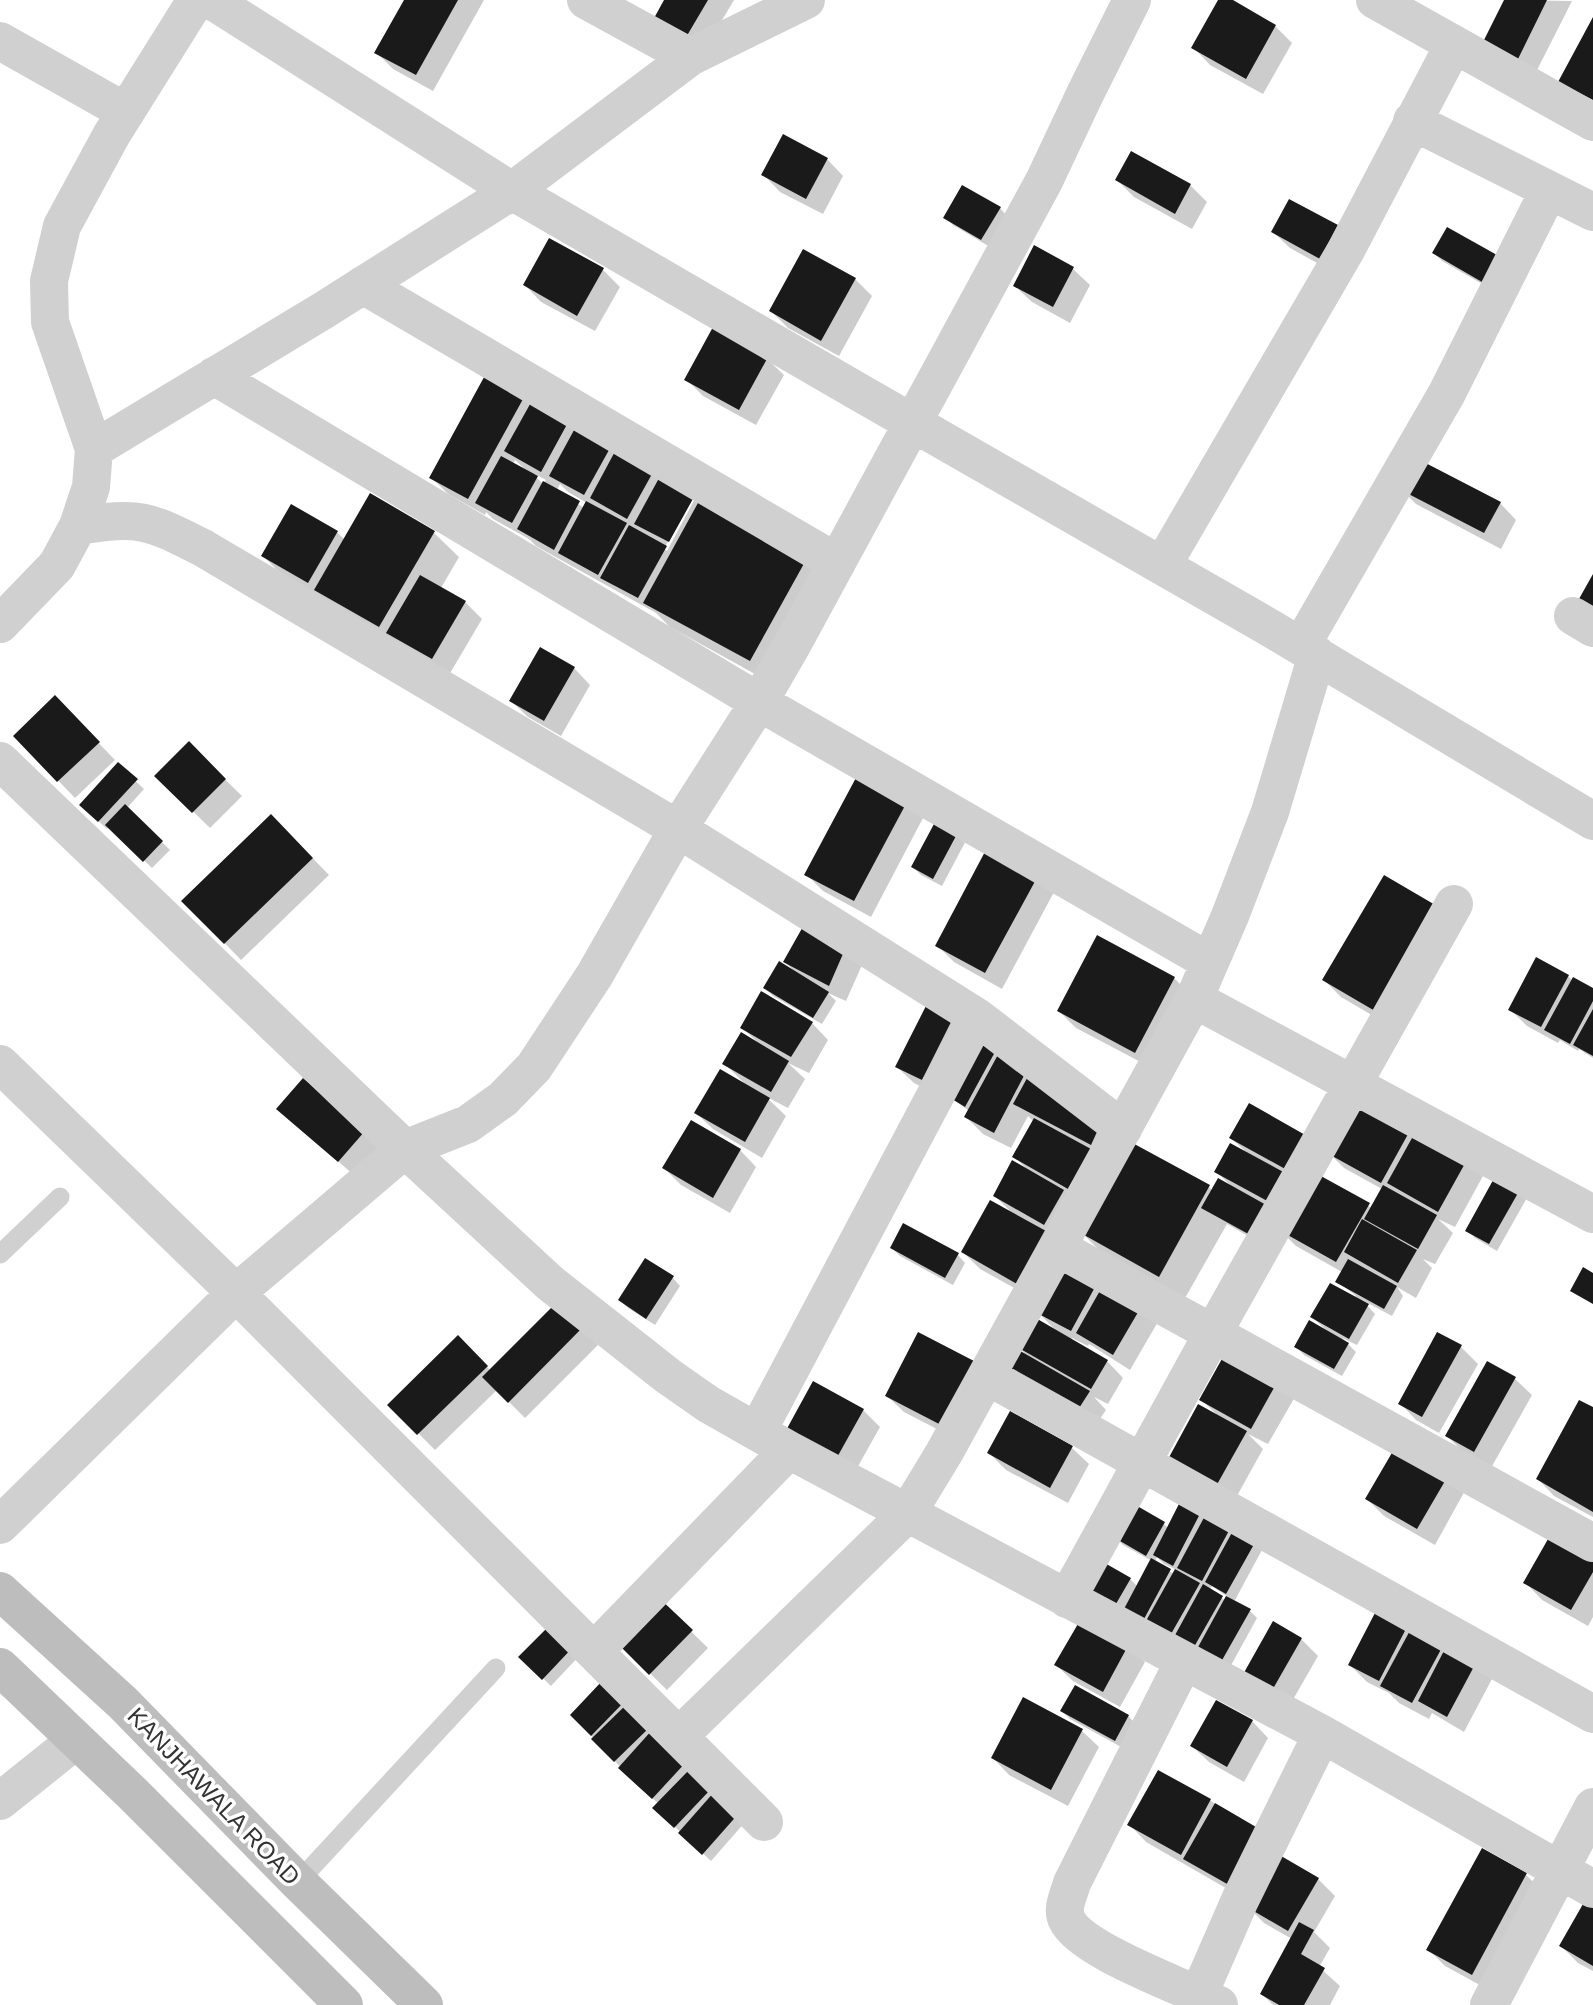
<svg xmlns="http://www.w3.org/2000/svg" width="1593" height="2005" font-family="Helvetica,sans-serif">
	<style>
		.shadow { fill: #0003; fill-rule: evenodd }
		.building { fill: #1a1a1a }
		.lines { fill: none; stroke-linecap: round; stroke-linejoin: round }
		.service { stroke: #d0d0d0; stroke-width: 19 }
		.minor { stroke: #d0d0d0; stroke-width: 38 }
		.secondary { stroke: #bdbdbd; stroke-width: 38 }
		.labels { text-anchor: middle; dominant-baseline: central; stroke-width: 7; stroke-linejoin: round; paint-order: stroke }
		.street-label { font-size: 24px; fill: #333; stroke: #fff }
	</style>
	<rect width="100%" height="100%" fill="#fff"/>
	<!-- shadow -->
	<path class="shadow" d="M406 0H484L433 91 393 69 376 52Z
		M667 0H734L702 54 672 37Z
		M1220 0H1229L1275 26 1292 43 1263 94 1210 65 1194 48Z
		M1506 0 1572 1 1535 74 1502 58Z
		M827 159 843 176 823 214 780 192 764 175Z
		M1117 180 1190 185 1207 202 1192 229 1134 197Z
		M1289 201 1337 274 1290 248 1273 232Z
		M1000 208 1007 216 990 247 953 225 945 217Z
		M1447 229 1491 289 1442 261 1434 253Z
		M550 240 603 270 620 287 595 331 541 302 525 285Z
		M1073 269 1090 285 1070 323 1032 302 1015 286Z
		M855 279 872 296 839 356 788 328 771 311Z
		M767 359 784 375 756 425 703 396 686 379Z
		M490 370 527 391 536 400 570 419 578 427 580 424 613 442 619 448 620 447 656 467 664 474 665 472 698 490 704 496V494L809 552 834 577 775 685 670 627 656 613 536 546 529 539 493 519 486 512 485 515 448 494 431 477ZM515 460 526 470 525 471 513 464ZM535 474 546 480 543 484 534 475ZM560 484 568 492 587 503 584 508 557 490ZM694 493H698L667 551 664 549Z
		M1400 488 1500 503 1516 520 1501 549 1416 504Z
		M337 532 345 540 434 533 459 557 441 588 465 602 482 619 449 675 280 573 263 556Z
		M574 668 590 685 561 736 528 717 511 701Z
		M55 698 115 760 75 798 15 736Z
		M189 744 242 796 210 828 157 776Z
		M118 764 144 789 127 808 170 850 152 868 109 826 107 829 89 812Z
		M858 776 923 818 871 917 823 891 806 874Z
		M942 812 971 831 942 886 921 875 913 867Z
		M288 833 329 875 241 960 184 901Z
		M989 849 1054 892 1002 989 954 962 937 945Z
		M1453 925 1392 1027 1341 997 1324 980Z
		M806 926 862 965 846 1001 828 993 836 1001 822 1024 773 996 765 988 795 972 785 962Z
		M1098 938 1174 978 1191 995 1152 1068 1076 1028 1059 1011Z
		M1568 976 1573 981 1593 990V1058L1579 1049 1578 1051 1560 1040 1558 1043 1527 1026 1510 1009Z
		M953 1018 939 1096 914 1083 897 1067Z
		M812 1023 828 1040 809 1073 788 1063 805 1079 788 1108 765 1096 786 1116 762 1158 713 1129 696 1113 745 1084 725 1064 757 1042 742 1027Z
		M976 1035 1117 1141 1034 1299 980 1269 963 1252 1011 1212 995 1196 1027 1169 1014 1157 1034 1122 1028 1116 1011 1148 983 1134 966 1117 969 1111 949 1096Z
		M304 1080 381 1149 356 1177 279 1109Z
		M1358 1098 1483 1176 1455 1227 1438 1219 1453 1233 1435 1264 1423 1259 1432 1268 1416 1298 1397 1287 1403 1296 1392 1316 1362 1300 1375 1314 1357 1345 1342 1338 1356 1352 1342 1376 1304 1355 1296 1347 1327 1331 1312 1317 1354 1299 1356 1296 1337 1281 1342 1272 1296 1246 1279 1229 1260 1243 1227 1224 1184 1300 1104 1255 1079 1230 1209 1187 1213 1191 1230 1185 1216 1171 1246 1152 1231 1138 1311 1173 1372 1208 1382 1189 1344 1168 1327 1151Z
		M740 1150 756 1167 730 1213 681 1185 664 1168Z
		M1498 1175 1528 1196 1497 1251 1475 1238 1467 1230Z
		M892 1248 958 1255 965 1263 953 1285 900 1256Z
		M1065 1261 1159 1320 1130 1370 1089 1344 1088 1346 1072 1338 1070 1340 1107 1361 1123 1378 1108 1404 1094 1397 1106 1410 1091 1432 1019 1347 1057 1332 1037 1311Z
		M673 1278 680 1286 655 1325 628 1308 620 1300Z
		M557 1305 598 1345 525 1418 497 1390 435 1450 390 1405 458 1338 491 1371Z
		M1438 1334 1461 1347 1478 1364 1439 1433 1416 1420 1400 1403Z
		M1229 1350 1296 1395 1268 1444 1248 1434 1263 1449 1233 1503 1186 1477 1217 1415 1202 1400Z
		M973 1362 958 1440 904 1412 887 1396Z
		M1515 1379 1532 1395 1491 1468 1464 1453 1447 1436Z
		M1593 1409V1517L1554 1496 1538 1479Z
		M863 1410 880 1427 852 1477 803 1451Z
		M1011 1414 1072 1448 1089 1464 1068 1503 1006 1470 989 1453Z
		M1400 1442 1467 1487 1435 1545 1384 1516 1367 1499Z
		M1183 1500 1263 1548 1234 1602 1249 1610 1257 1618 1229 1669 1122 1616 1097 1561 1130 1579 1138 1587 1152 1561 1123 1545 1115 1537 1164 1524 1169 1529ZM1157 1557 1164 1564 1177 1570 1174 1574 1155 1562ZM1212 1586 1228 1597 1226 1601 1210 1590Z
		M1593 1548V1617L1588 1626 1542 1600 1526 1583Z
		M655 1596 708 1648 667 1690 614 1638Z
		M1378 1611 1493 1677 1464 1732 1432 1713 1429 1719 1399 1703 1389 1693 1367 1682 1350 1665Z
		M552 1625 581 1654 551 1686 521 1657Z
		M1301 1639 1318 1656 1287 1710 1259 1694Z
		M1128 1646 1145 1662 1120 1707 1073 1681 1056 1665Z
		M603 1683 746 1821 711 1861 655 1808 659 1804 637 1785 572 1715Z
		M1024 1700 1082 1731 1099 1747 1068 1806 1009 1775 993 1758Z
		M1062 1711 1128 1716 1136 1724 1123 1748 1070 1719Z
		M1252 1721 1268 1738 1244 1782 1209 1762 1192 1746Z
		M1159 1772 1210 1800 1280 1858 1318 1879 1335 1896 1314 1932 1330 1948 1319 1967 1340 1986 1330 2005H1273L1262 1994 1292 1939 1264 1923 1247 1906 1250 1902 1146 1842 1130 1825Z
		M1526 1875 1543 1891 1489 1990 1445 1966 1429 1950Z
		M1593 1903V1971L1578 1963 1561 1946Z"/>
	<!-- building -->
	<path class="building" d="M404 0H458L416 75 374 53Z
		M664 0H708L685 39 653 20Z
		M1218 0H1233L1276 25 1246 79 1191 48Z
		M1504 0H1547L1518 59 1483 42Z
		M1593 17V100L1558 82Z
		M783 134 828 158 806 199 761 175Z
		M1131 151 1191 184 1175 214 1115 180Z
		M962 185 1001 207 981 240 943 218Z
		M1289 199 1338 225 1320 259 1271 232Z
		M1447 227 1497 255 1482 282 1432 253Z
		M549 238 604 268 577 316 523 285Z
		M1034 245 1074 267 1053 307 1013 286Z
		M803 249 856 278 821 341 769 311Z
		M713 327 768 357 739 410 684 380Z
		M489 368 528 390 468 499 429 478Z
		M534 397 571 417 541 472 504 451Z
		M579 421 614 441 584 495 549 476Z
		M619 444 657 465 627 519 590 498Z
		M501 456 538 476 512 523 475 503Z
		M1414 457 1501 502 1484 533 1397 488Z
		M664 469 699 488 669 542 634 524Z
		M543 481 580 501 554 550 517 529Z
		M704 492 811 551 750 661 643 603Z
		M370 493 435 531 379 627 314 590Z
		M586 501 627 523 598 575 558 553Z
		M291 504 338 531 308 583 261 556Z
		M629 525 667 546 638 598 600 578Z
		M1593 574V616L1575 606Z
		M420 575 466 601 432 659 386 633Z
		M540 647 575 667 544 721 509 701Z
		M55 695 100 742 57 782 13 736Z
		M189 741 226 779 192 813 154 776Z
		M118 762 138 779 98 822 79 805Z
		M858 774 908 800 854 901 804 875Z
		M125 804 163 841 143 862 105 825Z
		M942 809 964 821 933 879 911 867Z
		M271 814 313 858 224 944 181 901Z
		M988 846 1039 874 985 973 935 946Z
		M1384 875 1437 906 1375 1011 1322 980Z
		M805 923 846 947 829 986 783 962Z
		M1097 935 1175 977 1135 1053 1057 1011Z
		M1536 957 1569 975 1541 1027 1508 1010Z
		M779 961 829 992 813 1018 763 988Z
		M1573 977 1593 988V1001L1570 1044 1544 1030Z
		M761 991 813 1022 791 1057 740 1028Z
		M928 1002 954 1016 922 1080 895 1067Z
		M1593 1009V1056L1573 1045Z
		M741 1032 789 1061 771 1092 722 1064Z
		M975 1033 1001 1041 965 1107 947 1096Z
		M1000 1051 1029 1066 994 1133 964 1117Z
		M720 1069 770 1098 745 1142 694 1113Z
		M1032 1069 1101 1123 1091 1145 1013 1104Z
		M303 1078 365 1131 338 1162 276 1109Z
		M1357 1096 1412 1127 1381 1183 1325 1152Z
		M1249 1103 1307 1136 1287 1170 1229 1138Z
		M1034 1118 1091 1149 1068 1189 1012 1157Z
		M691 1120 741 1149 713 1198 662 1168Z
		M1417 1129 1468 1158 1438 1212 1387 1183Z
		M1127 1140 1210 1185 1159 1277 1077 1231Z
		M1230 1143 1287 1174 1271 1203 1214 1172Z
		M1012 1160 1064 1190 1044 1225 993 1196Z
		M1310 1170 1370 1203 1336 1262 1277 1229Z
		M1497 1173 1522 1186 1489 1244 1465 1231Z
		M1218 1178 1268 1206 1252 1236 1201 1208Z
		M1383 1185 1437 1215 1418 1249 1364 1219Z
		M990 1200 1046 1231 1017 1284 961 1252Z
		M1362 1219 1417 1250 1398 1283 1344 1252Z
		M903 1223 959 1253 945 1278 890 1248Z
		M645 1258 674 1276 646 1319 618 1300Z
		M1064 1258 1100 1278 1071 1331 1035 1312Z
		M1348 1259 1397 1286 1384 1309 1335 1282Z
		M1583 1267 1593 1273V1304L1570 1291Z
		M1106 1280 1144 1302 1113 1355 1076 1333Z
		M1330 1283 1369 1304 1349 1339 1310 1317Z
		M557 1302 583 1327 508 1403 482 1377Z
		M1034 1317 1108 1360 1091 1389 1017 1347Z
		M1309 1320 1349 1343 1334 1369 1294 1347Z
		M918 1332 974 1361 941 1425 885 1396Z
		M1437 1332 1462 1345 1422 1417 1398 1404Z
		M458 1335 488 1366 417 1435 387 1405Z
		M1015 1348 1090 1391 1074 1416 1000 1375Z
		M1228 1348 1280 1377 1251 1429 1199 1400Z
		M1487 1361 1516 1377 1474 1452 1445 1436Z
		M813 1381 864 1409 835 1461 784 1434Z
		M1579 1400 1593 1407V1512L1536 1479Z
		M1198 1404 1247 1431 1215 1488 1167 1461Z
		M1010 1411 1073 1446 1050 1488 987 1453Z
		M1400 1439 1452 1469 1417 1529 1365 1499Z
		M1182 1498 1203 1508 1173 1566 1153 1555Z
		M1132 1503 1165 1522 1146 1556 1113 1537Z
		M1207 1512 1232 1525 1202 1581 1177 1568Z
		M1556 1525 1593 1546V1572L1571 1610 1523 1583Z
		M1235 1527 1257 1539 1226 1594 1205 1582Z
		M1096 1558 1131 1578 1113 1609 1079 1589Z
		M1151 1558 1171 1569 1144 1619 1124 1609Z
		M1175 1569 1200 1583 1171 1634 1146 1621Z
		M1203 1584 1223 1596 1194 1647 1174 1637Z
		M655 1594 693 1630 649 1675 612 1638Z
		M1226 1596 1251 1609 1221 1662 1197 1649Z
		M1377 1609 1408 1625 1379 1681 1348 1665Z
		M1082 1617 1129 1644 1103 1692 1054 1665Z
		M1273 1621 1302 1638 1270 1694 1241 1678Z
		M552 1623 575 1645 542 1680 518 1657Z
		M1413 1625 1445 1642 1412 1703 1380 1686Z
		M1448 1643 1478 1659 1447 1717 1418 1701Z
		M603 1680 625 1701 591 1736 570 1715Z
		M1075 1685 1129 1715 1115 1741 1060 1711Z
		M1023 1697 1083 1729 1051 1790 991 1758Z
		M1216 1700 1253 1720 1227 1767 1190 1746Z
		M627 1704 650 1727 614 1762 591 1739Z
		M653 1729 688 1760 652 1799 618 1768Z
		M690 1769 711 1789 674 1828 652 1808Z
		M1158 1770 1211 1799 1181 1855 1127 1825Z
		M715 1791 740 1812 702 1855 678 1833Z
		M1215 1803 1268 1834 1236 1889 1183 1859Z
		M1482 1848 1527 1873 1472 1975 1426 1950Z
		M1276 1853 1319 1878 1288 1931 1245 1906Z
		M1587 1897 1593 1901V1966L1559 1946Z
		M1299 1922 1314 1930 1301 1954 1325 1968 1304 2005H1279L1260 1994Z"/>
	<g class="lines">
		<!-- service -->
		<path class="service" d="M0 1254 60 1197
			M298 1882 496 1668"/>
		<!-- minor -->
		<path class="minor" d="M211 0 512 191 857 391 1265 625 1593 821
			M586 0 690 57
			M1375 0 1593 122
			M0 41 126 112
			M1412 121 1593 212
			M363 285 836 562
			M214 376 759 702 1210 962
			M94 449 324 310 512 191 690 57 806 0
			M78 526C140 516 148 520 203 548L678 829 977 1017 1123 1129
			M1162 566 1346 250 1454 44
			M1573 616 1593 628
			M0 624 57 565 78 526 91 487 94 449 50 322 49 281 62 226 112 134 196 0
			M1301 646 1447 393 1549 190
			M0 761 405 1149 550 1283 668 1376 708 1404 789 1450 1322 1734 1593 1889
			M1194 999 1593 1214
			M0 1064 236 1293 764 1822
			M1058 1248 1593 1543
			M987 1376 1593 1714
			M757 1432 977 1017
			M0 1525 236 1293 405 1149 468 1124 503 1099 534 1067 594 976 678 829 759 702 792 645 1044 181 1085 94 1132 0
			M1067 1599 1213 1333 1454 904
			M594 1651 789 1450
			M1184 1661 1072 1883C1069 1894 1061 1909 1067 1920 1081 1951 1186 1987 1219 2005
			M679 1736 907 1514 944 1453 1194 999 1230 916 1270 812 1317 655
			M0 1801 75 1741
			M1199 1994 1240 1900 1322 1734
			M1489 2005 1593 1807"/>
		<!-- secondary -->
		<path class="secondary" d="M0 1591 123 1703 298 1882 424 2005
			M0 1667 132 1793 344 2005"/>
	</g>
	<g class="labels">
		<!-- street labels -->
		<g class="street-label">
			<text transform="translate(214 1796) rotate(46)">KANJHAWALA ROAD</text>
		</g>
	</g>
</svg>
